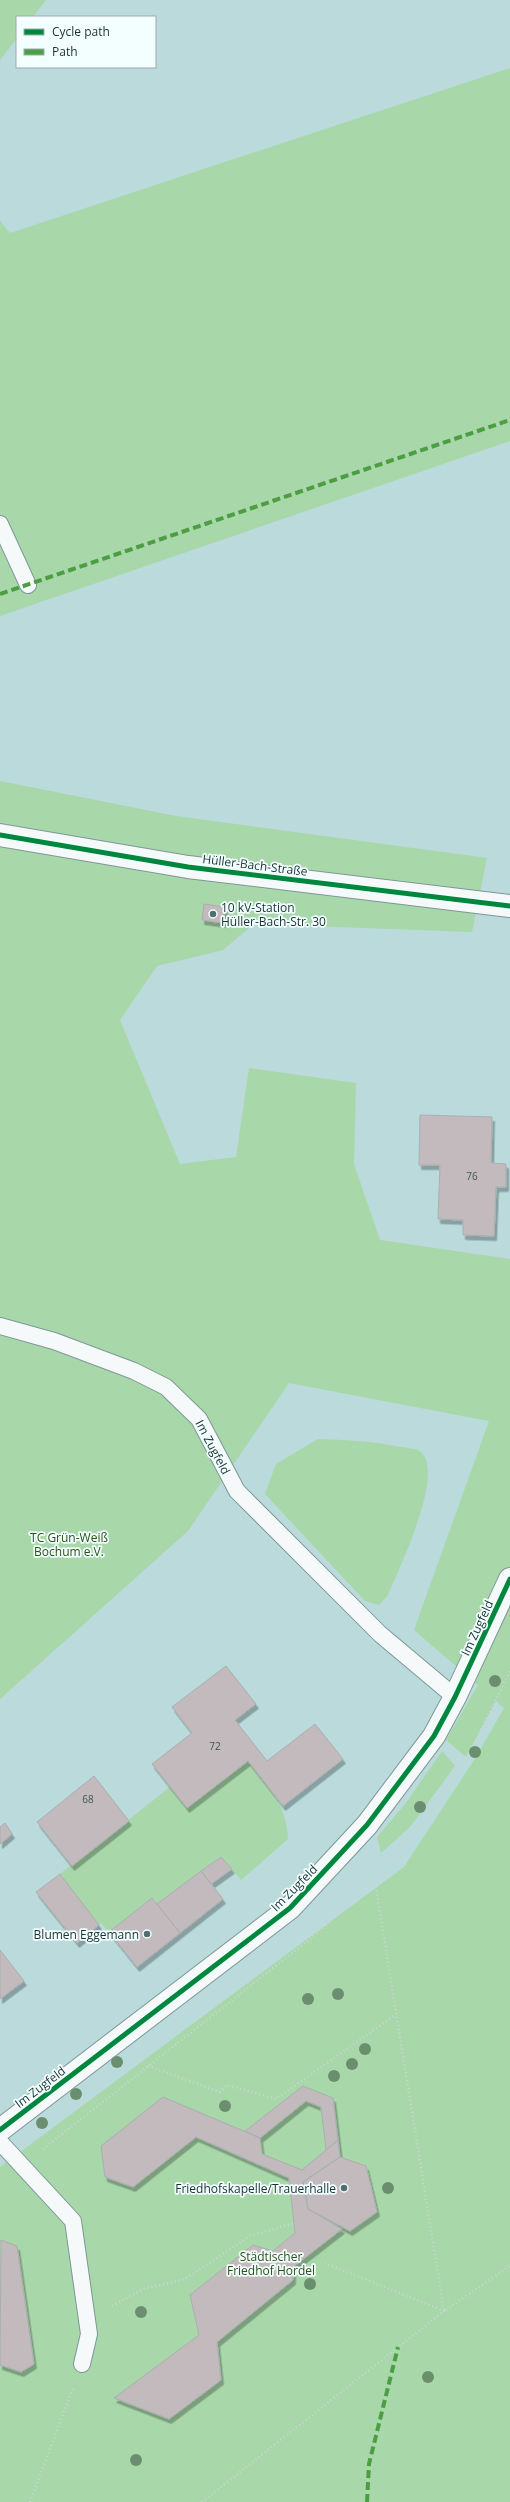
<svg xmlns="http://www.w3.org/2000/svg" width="510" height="2502" font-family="'Open Sans',sans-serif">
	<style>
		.green { fill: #a8d7aa }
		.building { fill: #c2babc; stroke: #aaafb0; filter: url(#shadow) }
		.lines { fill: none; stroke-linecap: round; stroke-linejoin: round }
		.lane-casing { stroke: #7f9798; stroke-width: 18 }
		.street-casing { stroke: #7f9798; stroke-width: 24 }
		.path { stroke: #ccd6d6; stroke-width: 2.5; stroke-dasharray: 1 3; stroke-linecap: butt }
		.lane { stroke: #f5f9fa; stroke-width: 16 }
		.street { stroke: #f5f9fa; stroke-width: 22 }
		.quiet { stroke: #4c9e43; stroke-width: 4; stroke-dasharray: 8 4; stroke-linecap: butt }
		.cycleway-casing { stroke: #f3fefe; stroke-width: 8 }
		.cycleway { stroke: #00873e; stroke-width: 5 }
		.tree { fill: #6b8f6e }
		.poi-dot { fill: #526d6d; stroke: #f3fefe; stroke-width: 1.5 }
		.labels { text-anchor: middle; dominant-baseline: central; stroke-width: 3.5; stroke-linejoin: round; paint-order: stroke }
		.number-label { font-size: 10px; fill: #445454 }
		.street-label { font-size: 12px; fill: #1a3232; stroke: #f3fefe }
		.poi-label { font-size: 12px; fill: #1a3232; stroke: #f3fefe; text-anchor: end }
		.park-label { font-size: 12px; fill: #2a5215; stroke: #f3fefe }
	</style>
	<defs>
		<filter id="shadow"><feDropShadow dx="2.5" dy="4.5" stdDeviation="0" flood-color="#0004"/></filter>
	</defs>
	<rect width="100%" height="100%" fill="#badadb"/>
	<!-- green -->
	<path class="green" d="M0 0H46L33 17H17V38L0 60Z
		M510 68V441L0 616V221L10 233Z
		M0 781 176 816 487 858 472 932 254 924 223 950 157 966 120 1020 180 1164 236 1157 249 1068 356 1083 354 1164 380 1240 510 1259V2502H0V2167L404 1867 476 1757 504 1708 496 1701 466 1757 446 1740 478 1685 414 1630 489 1421 289 1383 188 1531 0 1699Z
		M318 1439C346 1440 372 1441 400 1447 405 1448 413 1448 418 1450 449 1467 398 1570 388 1595L379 1605 365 1601 265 1494 276 1464Z
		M442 1751 455 1766 410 1827 381 1853 377 1837 406 1803Z
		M248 1761C269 1789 286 1802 288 1839L241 1880 221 1857 160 1906 152 1898 109 1932 101 1923 99 1925 60 1874 170 1787 187 1808Z"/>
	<!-- building -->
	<path class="building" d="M204 904 225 907 223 923 202 920Z
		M420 1115 492 1117 491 1163 506 1164V1187H496L494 1236 463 1235V1220L438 1219 440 1165H419Z
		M226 1666 256 1704 235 1720 267 1761 315 1724 343 1759 283 1806 248 1761 187 1808 152 1764 192 1733 172 1707Z
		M94 1776 129 1821 72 1866 37 1822Z
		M5 1823 12 1834 0 1844V1827Z
		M221 1857 232 1869 211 1884 201 1871Z
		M201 1871 223 1899 180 1933 157 1904Z
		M60 1874 99 1925 77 1943 36 1892Z
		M152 1898 180 1933 137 1967 109 1932Z
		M0 1950 24 1981 0 1999Z
		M303 2086 333 2098 338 2140 326 2150 321 2107 306 2101 260 2138 245 2131Z
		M163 2097 260 2138 262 2154 302 2170 338 2140 340 2157 303 2182 308 2209 342 2229 293 2267V2280L217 2342 221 2380 169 2419 114 2398 199 2335 190 2295 253 2245 273 2251 295 2233 289 2178 196 2137 133 2187 105 2177 101 2146Z
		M340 2157 366 2166 377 2212 350 2231 308 2209 303 2182Z
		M1 2240 17 2246 34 2364 21 2372 0 2365Z"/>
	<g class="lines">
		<!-- lane casing -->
		<g class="lane-casing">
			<path id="lane" d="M0 524 28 585
				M0 1326 54 1341 134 1371 166 1387 199 1419 237 1491 380 1634 455 1697
				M0 2142 73 2221 89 2334 82 2364"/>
		</g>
		<!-- street casing -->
		<g class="street-casing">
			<path id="street" d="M0 835 188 867 510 906
				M0 2130 290 1908 367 1825 434 1736 455 1697 510 1579"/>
		</g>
		<!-- path -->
		<path class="path" d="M372 1863 444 2311 510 2266
			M148 2066 220 2092 227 2085 276 2099 395 2015
			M43 2149 315 1935 374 1880 429 1816 472 1748 510 1671
			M112 2306 143 2289 185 2279 250 2236 294 2223
			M30 2502 73 2388
			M202 2502 444 2311 325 2263"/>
		<!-- lane -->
		<use href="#lane" class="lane"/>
		<!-- street -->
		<use href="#street" class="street"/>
		<!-- quiet -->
		<path class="quiet" d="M0 594 510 420
			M367 2502 369 2464 398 2347"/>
		<!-- cycleway casing -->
		<g class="cycleway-casing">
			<path id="cycleway" d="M0 835 188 867 510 906
				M0 2130 290 1908 367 1825 434 1736 455 1697 510 1579"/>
		</g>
		<!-- cycleway -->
		<use href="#cycleway" class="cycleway"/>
	</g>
	<!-- trees -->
	<g class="tree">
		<circle cx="495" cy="1681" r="6"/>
		<circle cx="475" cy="1752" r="6"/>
		<circle cx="420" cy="1807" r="6"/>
		<circle cx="338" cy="1994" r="6"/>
		<circle cx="308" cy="1999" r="6"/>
		<circle cx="365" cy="2049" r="6"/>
		<circle cx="117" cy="2062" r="6"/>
		<circle cx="352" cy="2064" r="6"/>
		<circle cx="334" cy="2076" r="6"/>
		<circle cx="76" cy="2094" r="6"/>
		<circle cx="225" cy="2106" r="6"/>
		<circle cx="42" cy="2123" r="6"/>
		<circle cx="388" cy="2188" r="6"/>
		<circle cx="310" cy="2284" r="6"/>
		<circle cx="141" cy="2312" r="6"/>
		<circle cx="428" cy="2377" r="6"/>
		<circle cx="136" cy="2460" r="6"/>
	</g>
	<!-- markers -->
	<g class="poi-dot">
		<circle cx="213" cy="914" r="4"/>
		<circle cx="147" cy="1934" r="4"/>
		<circle cx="344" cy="2188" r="4"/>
	</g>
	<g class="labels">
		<!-- number labels -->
		<g class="number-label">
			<text x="472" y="1176">76</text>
			<text x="215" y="1746">72</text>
			<text x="88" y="1799">68</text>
		</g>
		<!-- street labels -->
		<g class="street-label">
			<text transform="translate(255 865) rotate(7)">Hüller-Bach-Straße</text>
			<text transform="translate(213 1447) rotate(62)">Im Zugfeld</text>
			<text transform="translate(477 1628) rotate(-65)">Im Zugfeld</text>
			<text transform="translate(294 1888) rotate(-45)">Im Zugfeld</text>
			<text transform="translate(40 2087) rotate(-37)">Im Zugfeld</text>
		</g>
		<!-- poi labels -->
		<g class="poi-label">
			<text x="221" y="907" text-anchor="start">10 kV-Station<tspan x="221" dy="14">Hüller-Bach-Str. 30</tspan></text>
			<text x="139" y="1934">Blumen Eggemann</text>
			<text x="336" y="2188">Friedhofskapelle/Trauerhalle</text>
		</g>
		<!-- park labels -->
		<g class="park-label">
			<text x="69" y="1537">TC Grün-Weiß<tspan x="69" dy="14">Bochum e.V.</tspan></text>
			<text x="271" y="2256">Städtischer<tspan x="271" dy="14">Friedhof Hordel</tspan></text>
		</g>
	</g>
	<!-- legend -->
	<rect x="16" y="16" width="140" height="52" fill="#f3fefe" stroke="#9cacac"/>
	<rect x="24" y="29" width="20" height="6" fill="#00873e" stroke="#9cacac"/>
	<text x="52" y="36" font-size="12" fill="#1a3232">Cycle path</text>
	<rect x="24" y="49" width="20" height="6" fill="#4c9e43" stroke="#9cacac"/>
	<text x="52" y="56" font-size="12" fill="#1a3232">Path</text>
</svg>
